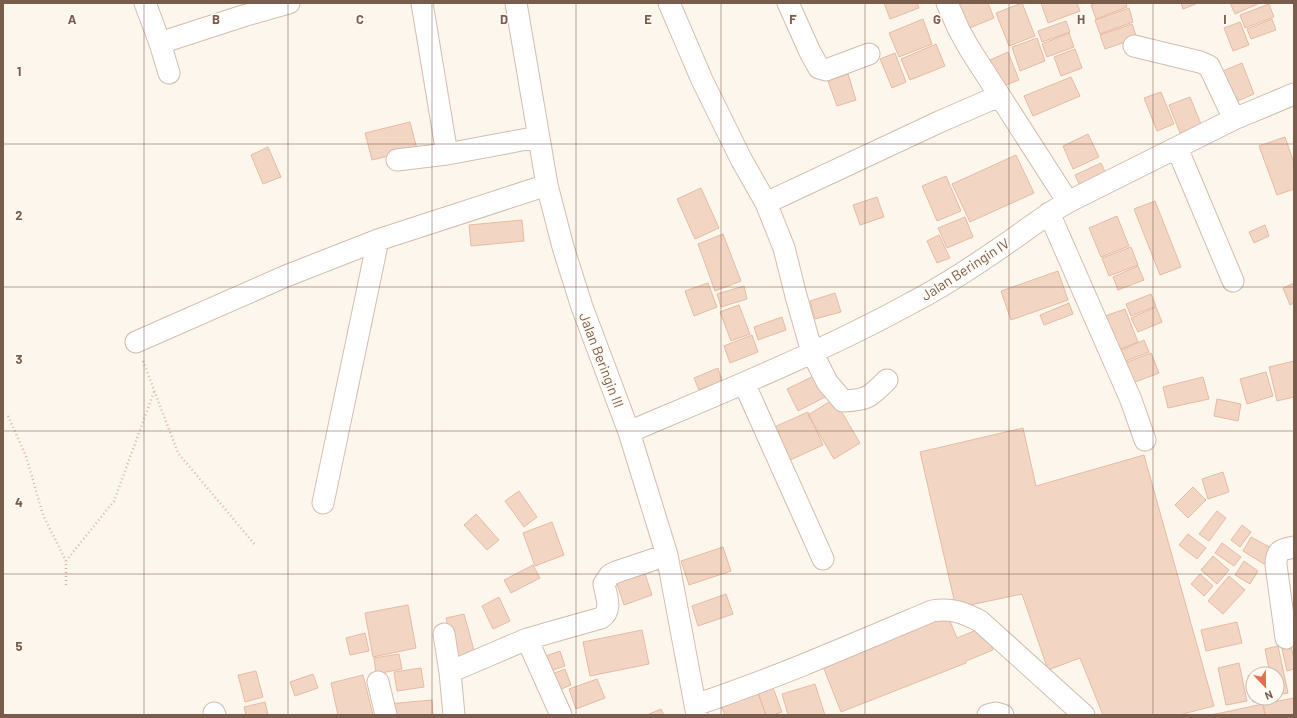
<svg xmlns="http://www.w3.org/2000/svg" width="1297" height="718" font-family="Barlow,sans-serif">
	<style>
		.building { fill: #f3d5c3; stroke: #e6bba3 }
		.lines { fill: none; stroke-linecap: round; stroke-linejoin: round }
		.minor-casing { stroke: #d1beb0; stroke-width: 23 }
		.path { stroke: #d9b8a5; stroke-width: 2.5; stroke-dasharray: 1 3; stroke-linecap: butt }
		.minor { stroke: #fff; stroke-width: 21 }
		.grid { fill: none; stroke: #7a5c4d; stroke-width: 1; stroke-opacity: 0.55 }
		.labels { text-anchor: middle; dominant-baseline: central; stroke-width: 3; stroke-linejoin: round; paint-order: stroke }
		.street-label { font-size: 14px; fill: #7a5c4d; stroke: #fffaf3 }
		.grid-label { font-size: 13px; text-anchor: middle; font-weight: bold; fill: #7a5c4d; stroke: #fffaf3; stroke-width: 3; stroke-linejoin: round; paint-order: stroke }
	</style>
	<rect width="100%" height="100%" fill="#fdf6ec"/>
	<!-- building -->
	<path class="building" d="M884 3H917L919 8 890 19Z
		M950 3H988L994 18 962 31Z
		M1022 3 1035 36 1009 46 996 13Z
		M1041 3H1077L1080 11 1048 23Z
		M1097 3H1126L1127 7 1096 19 1091 5Z
		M1181 3H1198L1183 9Z
		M1230 3H1260L1235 14Z
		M1269 4 1274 17 1245 28 1240 15Z
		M1129 8 1133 22 1100 34 1095 20Z
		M923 19 932 44 899 57 889 33Z
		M1272 19 1276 30 1251 39 1247 29Z
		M1066 21 1070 32 1042 42 1038 31Z
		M1240 22 1249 45 1233 51 1224 28Z
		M1132 24 1137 38 1105 49 1100 35Z
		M1069 33 1074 47 1047 57 1042 44Z
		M1037 38 1045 61 1020 71 1012 47Z
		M936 44 945 66 910 80 901 59Z
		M1075 49 1082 68 1061 76 1054 57Z
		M1008 52 1019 80 1001 87 990 60Z
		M895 53 906 82 892 88 880 59Z
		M1242 63 1254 94 1235 102 1223 71Z
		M848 74 856 100 837 106 828 81Z
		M1071 77 1080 96 1033 116 1024 96Z
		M1161 92 1174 124 1157 131 1144 98Z
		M1190 97 1201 124 1180 133 1169 105Z
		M410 122 417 149 372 160 365 133Z
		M1088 134 1099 157 1073 169 1063 146Z
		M1285 137 1294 163V189L1277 195 1259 146Z
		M268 147 281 177 263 184 251 155Z
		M1016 155 1034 193 970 222 952 184Z
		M1101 163 1106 174 1080 186 1075 175Z
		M946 176 961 211 937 221 922 186Z
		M701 188 719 228 695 239 677 199Z
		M877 197 884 217 860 225 853 205Z
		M1155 201 1181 267 1160 275 1134 209Z
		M1117 216 1129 246 1101 257 1089 228Z
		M965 217 973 237 947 248 938 228Z
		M522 220 524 241 471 246 469 225Z
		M1265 225 1269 236 1254 243 1249 232Z
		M723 234 741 281 715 291 698 244Z
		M939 235 950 258 937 263 927 241Z
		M1131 247 1138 265 1109 276 1102 258Z
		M1138 266 1144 280 1118 290 1113 277Z
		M1058 271 1068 300 1011 320 1001 291Z
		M708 283 717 307 694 316 685 291Z
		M1294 283V303L1290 305 1283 288Z
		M744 286 747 299 721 307 717 294Z
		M835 293 841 312 815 319 810 301Z
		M1151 294 1156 306 1131 316 1126 304Z
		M1069 303 1073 314 1044 325 1040 315Z
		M739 305 750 334 731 341 720 312Z
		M1156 307 1162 322 1138 332 1131 318Z
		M1125 309 1138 342 1118 350 1105 316Z
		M782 317 786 330 758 340 754 327Z
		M752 335 758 352 730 363 724 346Z
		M1144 340 1149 352 1123 362 1119 351Z
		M1151 353 1159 373 1130 384 1122 364Z
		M1294 361V397L1277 401 1269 367Z
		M718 368 722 381 699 390 694 378Z
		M1266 372 1273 396 1247 404 1240 379Z
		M818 374 829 395 798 411 787 389Z
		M1203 377 1209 399 1168 408 1163 387Z
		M834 399 860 443 834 459 808 415Z
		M1217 399 1241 404 1238 421 1214 416Z
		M808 412 823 445 788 461 772 428Z
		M1023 428 1036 486 1144 455 1214 706 1179 715H1103L1080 658 1048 670 1022 594 956 608 920 452Z
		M1223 472 1229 492 1208 499 1202 479Z
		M1193 487 1206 500 1188 518 1175 505Z
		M519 491 537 517 524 527 505 501Z
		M1217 511 1226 518 1209 541 1199 534Z
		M476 514 499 540 487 550 464 525Z
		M552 522 564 555 535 566 523 533Z
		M1242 525 1251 532 1240 547 1231 540Z
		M1188 534 1206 548 1197 559 1179 545Z
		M1251 537 1273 549 1264 564 1243 551Z
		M1222 543 1241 557 1234 566 1215 553Z
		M723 547 731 571 689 585 681 561Z
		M1213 556 1229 570 1217 584 1201 570Z
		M1244 561 1258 571 1250 584 1235 575Z
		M533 565 540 578 511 593 504 580Z
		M643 568 652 595 624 605 615 578Z
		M1200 574 1213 586 1204 596 1191 584Z
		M1229 576 1245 590 1223 614 1208 601Z
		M726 594 733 614 698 626 692 606Z
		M499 597 510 621 493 629 482 606Z
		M408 605 416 648 373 657 365 613Z
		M464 614 475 654 456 659 446 618Z
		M947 614 957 638 984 627 993 650 966 661V663L841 712 822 664Z
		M1237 622 1242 643 1206 651 1201 630Z
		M642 630 649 664 590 676 583 642Z
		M365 633 369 651 350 655 346 638Z
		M1278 646 1288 693 1277 695V674H1270L1265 649Z
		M1291 646 1294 659V669L1287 671 1282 649Z
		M560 651 565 666 545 673 540 658Z
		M399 654 402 669 376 674 374 658Z
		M1239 663 1247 701 1226 705 1218 668Z
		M421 668 424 687 397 691 394 672Z
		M565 669 571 685 554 692 547 676Z
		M256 671 263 697 245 702 238 675Z
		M313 674 318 688 295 696 290 682Z
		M363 675 373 715H338L331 683Z
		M1253 675V698H1269V700L1253 702 1248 676Z
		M597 679 605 698 576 709 569 689Z
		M815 684 825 715H788L782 694Z
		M772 685 782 712 773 715H766L757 690Z
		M757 690 766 715H725L720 703Z
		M1294 698V715H1265L1263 704Z
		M432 700 433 715H390L388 704Z
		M265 702 268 715H246L244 707Z
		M1263 704 1265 715H1211Z
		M661 709 664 715H647Z"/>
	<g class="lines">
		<!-- minor casing -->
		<g class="minor-casing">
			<path id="minor" d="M145 3 160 43 169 73
				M422 3 447 154 538 137
				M516 3 547 185 563 247 582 307 629 432 667 555 697 715
				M669 3 702 80 741 159 766 203 939 122 999 96
				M788 3 810 52 819 68 826 70 869 54
				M947 3 959 30 969 48 1068 202
				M160 43 243 16 289 3
				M1134 46 1200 62 1209 66 1234 119
				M1177 148 1233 281
				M397 160 447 154
				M766 203 784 248 796 296 812 352 827 382 843 401C867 400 869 398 887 380
				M1049 213 1131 400 1145 440
				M136 342 286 276 378 240 547 185
				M744 383 823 559
				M629 432C725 391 822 352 913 302 944 286 974 266 1003 246 1025 231 1045 215 1068 202L1234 119 1294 94
				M323 503 378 240
				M444 634 450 672 454 715
				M1286 638 1276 565C1276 550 1281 550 1294 547
				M527 639 561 715
				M450 672 527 639 601 618C613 610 606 596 604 584L610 575 616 572 667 555
				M378 682 386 715
				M695 705C776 678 854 644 932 611 952 608 962 612 980 621L1084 715
				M214 713 215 715
				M988 715 996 713 1003 715"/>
		</g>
		<!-- path -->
		<path class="path" d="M143 361 178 453 256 546
			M8 416 26 456 43 515 66 561
			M66 585V561L114 501 154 392"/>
		<!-- minor -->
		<use href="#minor" class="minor"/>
	</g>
	<!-- grid -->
	<path class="grid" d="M144 3V715M288 3V715M432 3V715M576 3V715M721 3V715M865 3V715M1009 3V715M1153 3V715M3 144H1294M3 287H1294M3 431H1294M3 574H1294"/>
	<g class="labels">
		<!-- street labels -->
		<g class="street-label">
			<text transform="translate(965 269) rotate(-33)">Jalan Beringin IV</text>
			<text transform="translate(602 360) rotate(69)">Jalan Beringin III</text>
		</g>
	</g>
	<g class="grid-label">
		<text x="72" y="24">A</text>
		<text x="216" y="24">B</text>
		<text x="360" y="24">C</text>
		<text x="504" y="24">D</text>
		<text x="648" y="24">E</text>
		<text x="793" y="24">F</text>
		<text x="937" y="24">G</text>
		<text x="1081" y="24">H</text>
		<text x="1225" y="24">I</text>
		<text x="19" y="76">1</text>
		<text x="19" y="220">2</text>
		<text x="19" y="364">3</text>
		<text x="19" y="507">4</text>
		<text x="19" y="651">5</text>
	</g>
	<!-- border -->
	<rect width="1297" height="718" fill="none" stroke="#7a5c4d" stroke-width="8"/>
	<!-- north arrow -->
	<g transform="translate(1265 686) rotate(158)"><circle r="19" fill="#fffaf3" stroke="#cabbb1"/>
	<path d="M0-3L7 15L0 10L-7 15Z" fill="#e76f51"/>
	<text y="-6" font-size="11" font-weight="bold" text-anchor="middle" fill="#7a5c4d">N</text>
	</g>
</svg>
